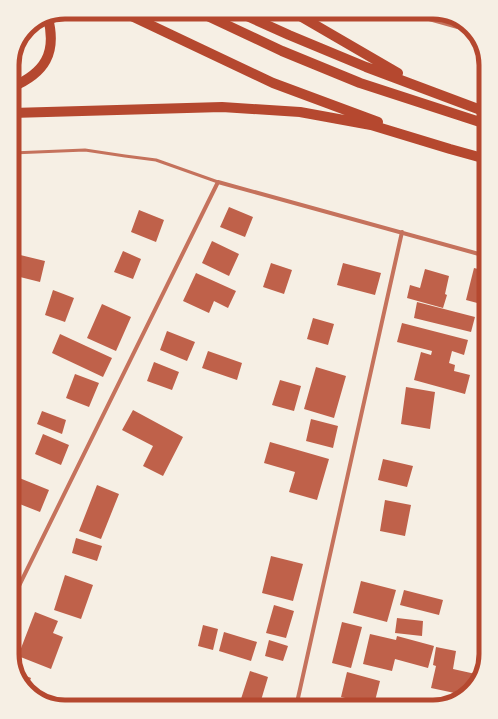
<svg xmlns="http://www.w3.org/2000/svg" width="498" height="719" viewBox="0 0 498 719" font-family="'Work Sans',sans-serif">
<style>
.building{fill:#bf614a}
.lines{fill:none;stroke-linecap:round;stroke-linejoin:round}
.service{stroke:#c5725c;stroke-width:3}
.minor{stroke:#c5725c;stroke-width:4}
.primary{stroke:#b5482f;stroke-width:10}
.rim{fill:none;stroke:#b5482f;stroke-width:5}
</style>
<rect width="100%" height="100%" fill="#f6efe4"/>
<path class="building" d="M229 207 253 217 245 237 220 227Z
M139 210 164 220 156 242 131 232Z
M212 241 239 254 229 276 202 263Z
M123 251 141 259 133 279 114 272Z
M12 253 45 261 40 282 12 275Z
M271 263 292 270 284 294 263 287Z
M343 263 381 273 375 295 337 285Z
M474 268 486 271V287L481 304 466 300Z
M425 269 449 276 445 294 447 295 443 308 407 298 410 285 420 288Z
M196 273 236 291 228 308 214 301 209 313 183 301Z
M53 290 74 298 65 322 45 315Z
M417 302 475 317 471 332 414 318Z
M102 304 131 317 116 351 87 338Z
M313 318 334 324 328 345 307 339Z
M402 323 468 340 464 355 452 351 449 363 455 365 454 371 470 375 465 394 414 380 421 352 431 355 432 351 397 342Z
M167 331 195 342 187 361 160 350Z
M60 334 112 358 103 377 52 353Z
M208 351 242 363 237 380 202 368Z
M154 362 179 372 172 390 147 381Z
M316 367 346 376 334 418 304 409Z
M75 374 99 383 89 407 66 398Z
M280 380 301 386 294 411 272 405Z
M406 387 435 392 430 429 401 424Z
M133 410 183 437 163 476 143 466 153 446 122 430Z
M42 411 66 420 62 434 37 424Z
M311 419 338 426 333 448 306 441Z
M43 434 69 445 61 465 35 454Z
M270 442 329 459 317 500 289 492 295 472 264 463Z
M383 459 413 466 407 487 378 480Z
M12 475 49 490 40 512 12 501Z
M97 485 119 494 101 539 79 531Z
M385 500 411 505 405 536 380 531Z
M12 531 19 535 12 549Z
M76 538 102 546 97 561 72 553Z
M271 556 303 564 293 601 262 593Z
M65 575 93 585 81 619 54 610Z
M361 581 396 590 387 622 353 613Z
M404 590 443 600 439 615 400 605Z
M274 605 294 611 286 638 266 633Z
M35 612 58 621 53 633 63 637 51 669 18 656Z
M397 618 423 621 422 636 395 633Z
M342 622 362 627 351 668 332 663Z
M203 625 218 629 213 650 198 646Z
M224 632 257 642 251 661 219 651Z
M370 634 396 640 397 636 434 646 428 668 395 659 392 671 363 664Z
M269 640 288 646 283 661 265 656Z
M436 647 456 651 453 669 480 675 479 681 464 695 431 688 436 666 433 665Z
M250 671 268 677 259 707H254L240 702Z
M17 672 31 678 27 688 19 680Z
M347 672 380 681 374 705 341 697Z"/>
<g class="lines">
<path class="service" d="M12 153 85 150 125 156 156 160 218 182"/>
<path class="minor" d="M404 12 472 31
M12 600 218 182 486 256
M296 707 402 232"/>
<path class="primary" d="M123 12 273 83 378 122
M199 12 282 51 360 83 486 124
M238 12 289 35 366 67 486 112
M293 12 398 73
M12 87C45 73 57 53 48 18
M12 113 222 107 300 112 371 125 450 149 486 159"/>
</g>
<path d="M0 0H498V719H0ZM65 19H433A46 46 0 0 1 479 65V654A46 46 0 0 1 433 700H65A46 46 0 0 1 19 654V65A46 46 0 0 1 65 19Z" fill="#f6efe4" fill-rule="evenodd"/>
<path class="rim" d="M65 19H433A46 46 0 0 1 479 65V654A46 46 0 0 1 433 700H65A46 46 0 0 1 19 654V65A46 46 0 0 1 65 19Z"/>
</svg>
